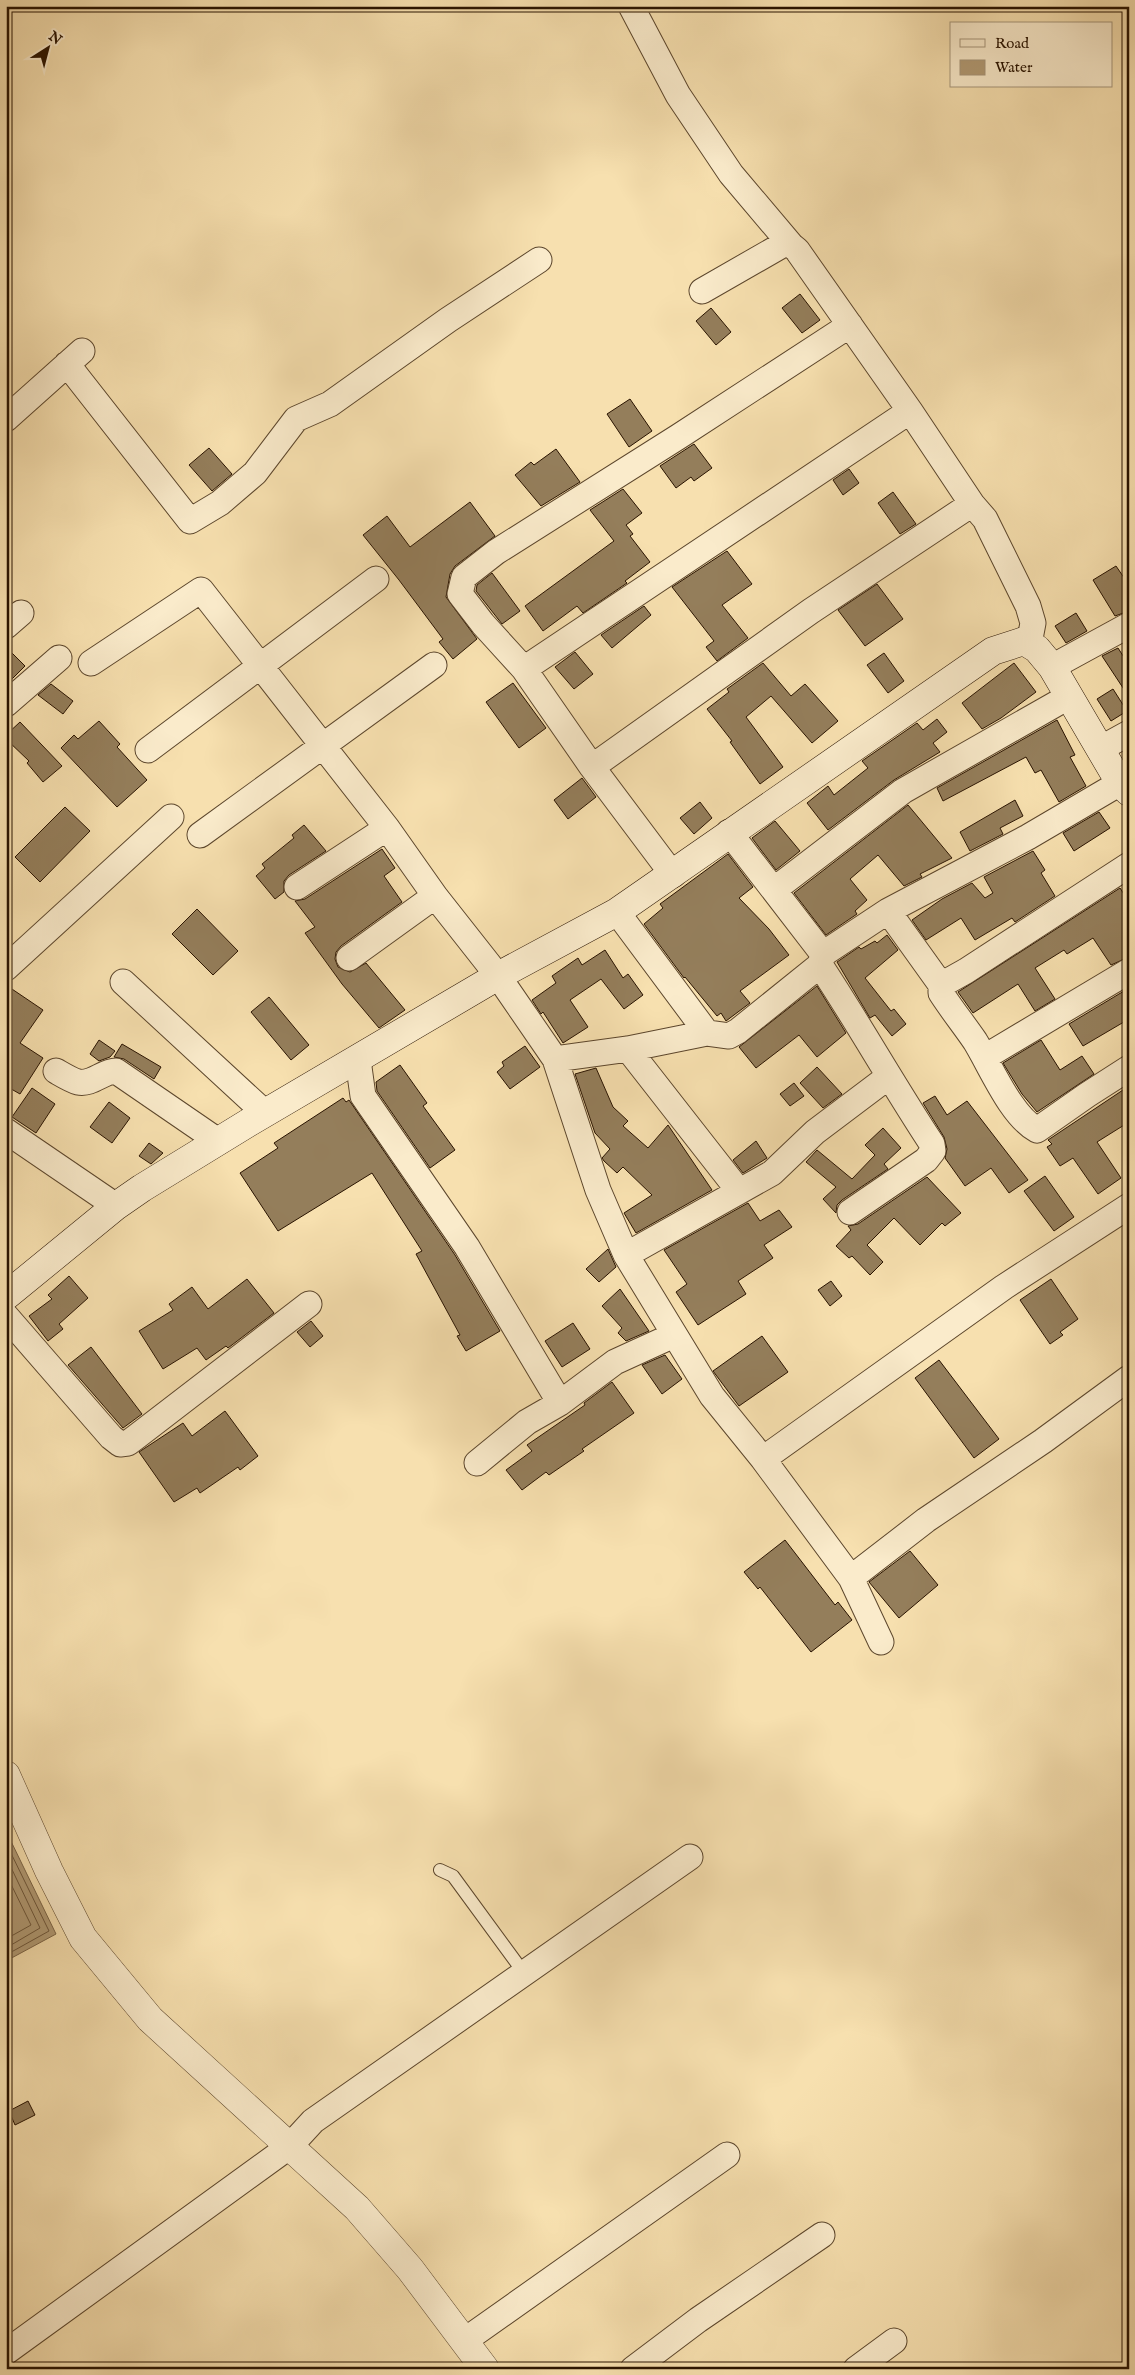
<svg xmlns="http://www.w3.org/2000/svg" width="1135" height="2375" viewBox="0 0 1135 2375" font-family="'IM FELL English',serif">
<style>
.water{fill:#b19a74;stroke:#7b6446}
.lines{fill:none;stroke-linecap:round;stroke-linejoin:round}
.shore{stroke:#6d563a;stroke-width:1}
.building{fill:#947e5b;stroke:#291300}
.service-casing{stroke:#5c462c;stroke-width:14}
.minor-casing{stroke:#5c462c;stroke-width:27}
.tertiary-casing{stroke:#5c462c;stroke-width:29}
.secondary-casing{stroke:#291300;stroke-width:29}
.service{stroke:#faebcb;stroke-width:12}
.minor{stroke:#faebcb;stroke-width:25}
.tertiary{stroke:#faebcb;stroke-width:28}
.secondary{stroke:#faebcb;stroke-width:28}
</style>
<rect width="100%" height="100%" fill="#f7e0af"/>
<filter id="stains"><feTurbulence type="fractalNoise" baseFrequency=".004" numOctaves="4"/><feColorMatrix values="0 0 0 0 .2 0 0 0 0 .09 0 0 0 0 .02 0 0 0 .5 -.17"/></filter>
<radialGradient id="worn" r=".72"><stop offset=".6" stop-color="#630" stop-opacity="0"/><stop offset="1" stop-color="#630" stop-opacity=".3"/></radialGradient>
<path class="water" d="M6 1831 56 1934 6 1961Z"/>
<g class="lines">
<path class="shore" d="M6 1843 49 1931 6 1955
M6 1857 40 1928 6 1948
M6 1874 31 1925 6 1939"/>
</g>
<path class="building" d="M800 294 820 320 802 333 782 308Z
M711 308 731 332 716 345 696 321Z
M630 399 652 431 629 447 607 414Z
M694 444 712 468 694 481 691 477 676 488 660 466Z
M209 448 232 474 212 491 189 465Z
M556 449 580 482 541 506 515 475 531 462 534 465Z
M849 469 859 483 843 495 833 480Z
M623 489 642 513 626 525 633 534 630 536 650 562 625 581 627 583 583 613 577 606 543 631 525 606 614 541 590 510Z
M893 492 916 524 900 534 878 503Z
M470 502 495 536 455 566 450 574 446 597 477 639 453 659 439 642 443 639 399 580 363 535 387 516 410 547Z
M727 551 752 584 722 605 748 638 717 661 706 647 714 641 672 587Z
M1116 566 1129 585V611L1115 616 1093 580Z
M492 573 520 611 502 624 476 591 477 585Z
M877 584 903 619 865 646 838 610Z
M644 606 651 615 612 648 601 635Z
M1076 613 1087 631 1066 643 1055 626Z
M6 647 25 666 6 685Z
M1118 648 1129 665V697L1102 656Z
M575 652 593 674 574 689 555 667Z
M884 653 904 681 888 693 867 665Z
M763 663 791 696 805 684 838 721 812 743 771 696 746 717 783 767 760 784 730 742 732 741 707 709 729 692 727 689Z
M1014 663 1036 692 1001 718 982 729 962 703Z
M513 683 546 728 519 748 486 702Z
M51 684 73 701 63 714 38 695Z
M1113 689 1127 711 1111 721 1097 699Z
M937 719 947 732 933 743 940 752 894 780 828 830 807 803 828 786 834 795 868 768 862 761 917 723 923 730Z
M1057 720 1075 755 1070 757 1086 786 1059 802 1041 770 1035 773 1026 757 943 801 937 788Z
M99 721 120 744 117 747 147 780 117 807 61 748 74 735 78 739Z
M20 722 62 766 43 782 27 763 29 761 6 739V735Z
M582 778 596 797 568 819 554 800Z
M1015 800 1023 816 1000 828 1003 834 970 851 960 832Z
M700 802 712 818 694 834 680 818Z
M908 805 952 858 920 874 922 877 904 886 878 855 850 879 867 900 855 911 857 914 826 935 794 893Z
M65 807 90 831 40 882 15 857Z
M1099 812 1110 828 1074 851 1063 833Z
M775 821 800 851 776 870 752 838Z
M304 825 326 851 289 875 284 881V892L275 899 256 876 265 868 262 864 294 838 292 835Z
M382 849 395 868 384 876 402 902 341 946 336 952 335 959 338 967 350 972 366 963 405 1010 379 1028 342 984 305 933 315 927 295 901 305 899Z
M1033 851 1045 870 1041 873 1055 896 1015 922 1012 918 975 940 961 918 926 940 912 920 942 899 972 883 985 898 993 893 984 877Z
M728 854 753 887 739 898 769 929 789 955 740 991 750 1003 726 1021 721 1013 717 1016 685 977 684 978 644 924 663 908 660 904Z
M1120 888 1129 902V957L1111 965 1093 938 1067 954 1064 950 1035 968 1055 999 1035 1011 1018 984 973 1013 958 992Z
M197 909 238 951 213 975 172 934Z
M887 935 898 950 865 978 891 1011 894 1009 906 1024 892 1036 875 1015 870 1018 837 962 859 947 861 949 875 941 877 943Z
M605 950 623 978 628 974 643 995 624 1009 601 979 570 1000 588 1027 563 1043 543 1012 541 1014 532 1000 556 983 552 976 578 958 582 965Z
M6 985 43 1010 20 1043 43 1058 20 1094 6 1086Z
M817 986 846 1033 817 1057 799 1035 756 1068 739 1047Z
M1129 988V1019L1083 1046 1069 1024Z
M269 997 309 1045 291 1060 251 1012Z
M99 1040 115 1051 110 1057 99 1061 90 1054Z
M1041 1040 1060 1070 1082 1056 1094 1074 1037 1112 1022 1094 1003 1063Z
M122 1044 161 1067 154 1079 124 1059 114 1057Z
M525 1046 540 1067 510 1089 497 1072 504 1066 502 1062Z
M400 1065 427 1103 423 1106 455 1150 430 1168 377 1091 376 1082Z
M817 1067 842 1094 823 1108 800 1083Z
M596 1068 613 1107 628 1121 623 1126 648 1148 668 1125 712 1190 636 1233 624 1213 652 1195 623 1167 617 1173 604 1161 602 1158 610 1149 595 1133 575 1074Z
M794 1083 804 1096 790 1106 780 1094Z
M1129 1086V1122L1097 1142 1121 1178 1098 1194 1073 1158 1060 1166 1047 1147 1052 1144 1048 1140Z
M32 1088 55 1104 36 1133 12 1117Z
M935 1096 947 1115 967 1101 1028 1180 1009 1193 991 1168 965 1186 945 1158 947 1149 944 1137 923 1103Z
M343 1098 346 1102 349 1100 455 1255 500 1331 466 1351 457 1336 460 1335 416 1254 422 1251 372 1173 278 1231 240 1173 278 1148 274 1143Z
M109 1102 130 1118 112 1143 90 1127Z
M883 1128 901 1148 884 1164 888 1169 842 1200 837 1205 836 1213 823 1199 836 1187 806 1162 817 1150 852 1179 875 1155 865 1145Z
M756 1141 767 1158 743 1173 733 1160Z
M149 1143 163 1153 151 1164 139 1156Z
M1045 1176 1074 1217 1054 1231 1024 1191Z
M927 1177 961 1213 945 1226 942 1223 920 1245 894 1218 867 1245 883 1262 870 1275 852 1256 849 1258 836 1246 851 1230 848 1226 858 1224Z
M748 1203 760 1221 779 1210 792 1227 764 1245 773 1258 738 1281 746 1294 698 1325 676 1292 687 1284 664 1250Z
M608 1249 616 1267 599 1282 586 1269Z
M69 1276 88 1298 59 1324 63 1329 48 1341 29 1316 52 1299 48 1295Z
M247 1279 274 1313 228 1348 226 1346 206 1360 197 1348 163 1369 139 1331 173 1310 169 1304 192 1287 208 1309Z
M1051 1279 1078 1319 1060 1332 1063 1335 1050 1344 1020 1300Z
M831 1281 842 1296 830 1306 818 1290Z
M620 1289 649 1331 626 1341 618 1333 622 1328 602 1306Z
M311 1321 323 1336 310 1347 297 1332Z
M573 1323 590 1349 562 1367 545 1341Z
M762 1336 788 1372 739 1406 713 1371Z
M91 1347 142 1414 123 1428 68 1365Z
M665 1355 682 1379 662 1394 642 1365Z
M939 1360 999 1439 974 1458 915 1378Z
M612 1382 634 1413 582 1449 584 1451 549 1475 546 1472 522 1490 506 1470 532 1451 527 1445 585 1405 584 1403Z
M225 1411 258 1456 240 1470 238 1467 200 1493 197 1488 174 1502 139 1452 183 1423 192 1436Z
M785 1540 835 1605 838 1602 852 1620 811 1652 760 1587 758 1589 744 1572Z
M910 1551 938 1585 899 1618 869 1582Z
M28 2101 35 2115 15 2125 9 2111Z"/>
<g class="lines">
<defs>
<path id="service" d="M440 1870 453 1876 524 1973"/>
<path id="minor" d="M631 6 678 95 731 174 791 245
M702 291 784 244 791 245 797 250 910 411 972 504 985 519 1028 606 1033 623 1029 644
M67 364 190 521 220 503 255 473 296 419 330 404 448 320 539 260
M6 419 82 351
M6 626 21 613
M91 663 201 590 387 828 435 896 498 976 555 1059 598 1190 626 1255 712 1396 763 1459 851 1578 881 1642
M1052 667 1129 625
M524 669 910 411
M6 704 59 658
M1100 749 1129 733
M148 750 376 579
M592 767 811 611 972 504
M729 832 823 954 820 965C859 1024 893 1085 932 1144L933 1151 926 1160 850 1212
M200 835 434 665
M1129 865 966 971 941 985V993C952 1010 964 1025 975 1041 991 1067 1011 1116 1037 1130L1087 1095 1129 1068
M673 875 592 767 524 669 483 624 460 594 464 577 496 552 678 437 850 325
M297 887 387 828
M775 889 903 791 1068 697
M888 911 941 985
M617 912 707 1033 729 1036 738 1031 820 965
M823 954 888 911 1028 837 1120 783
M349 958 435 896
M6 968 171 817
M123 982 265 1113
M628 1049 739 1191
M985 1057 1129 971
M555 1059 628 1049 707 1033
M358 1060 363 1096 467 1247 560 1403
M56 1071C63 1075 71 1080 78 1082 92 1085 103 1071 116 1071L218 1141
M6 1131 116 1206
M626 1255 772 1173 815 1132 888 1077
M6 1316 111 1437 120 1444 128 1443 136 1437 309 1304
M763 1459 1004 1287 1129 1206
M477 1463 527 1422 560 1403 615 1362 674 1335
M851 1578 926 1520 1043 1441 1129 1378
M464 2341 727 2155
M6 2352 290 2146 313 2121 690 1857
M633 2369 698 2320 822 2235
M856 2369 894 2341"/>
<path id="tertiary" d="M6 1775 49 1871 83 1938 150 2019 357 2208 410 2269 485 2369"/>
<path id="secondary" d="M6 1296 116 1206 142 1188 248 1123 498 976 617 912 993 651 1024 641 1037 649 1052 667 1120 783 1129 792"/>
</defs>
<use href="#service" class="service-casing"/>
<use href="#minor" class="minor-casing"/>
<use href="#tertiary" class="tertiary-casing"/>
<use href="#secondary" class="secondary-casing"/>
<use href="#service" class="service"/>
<use href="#minor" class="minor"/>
<use href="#tertiary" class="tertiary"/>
<use href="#secondary" class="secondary"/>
</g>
<rect width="1135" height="2375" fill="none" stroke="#f7e0af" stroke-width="25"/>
<rect x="8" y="8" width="1120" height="2360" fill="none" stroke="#291300" stroke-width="2.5"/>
<rect x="12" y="12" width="1110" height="2350" fill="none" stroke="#291300"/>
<rect x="950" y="22" width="162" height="65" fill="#faebcb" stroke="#a6957a"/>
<rect x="960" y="39" width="25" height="8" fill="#faebcb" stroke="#a6957a"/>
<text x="995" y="48" font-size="15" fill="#291300">Road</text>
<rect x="960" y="60" width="25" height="15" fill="#b19a74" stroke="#a6957a"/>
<text x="995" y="72" font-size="15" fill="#291300">Water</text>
<g transform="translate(48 48) rotate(36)" stroke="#faebcb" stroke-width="4" paint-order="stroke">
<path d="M0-4L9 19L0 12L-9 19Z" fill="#291300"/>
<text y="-8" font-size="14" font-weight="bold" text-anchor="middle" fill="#291300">N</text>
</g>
<rect width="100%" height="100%" filter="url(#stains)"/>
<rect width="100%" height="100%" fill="url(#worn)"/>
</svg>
